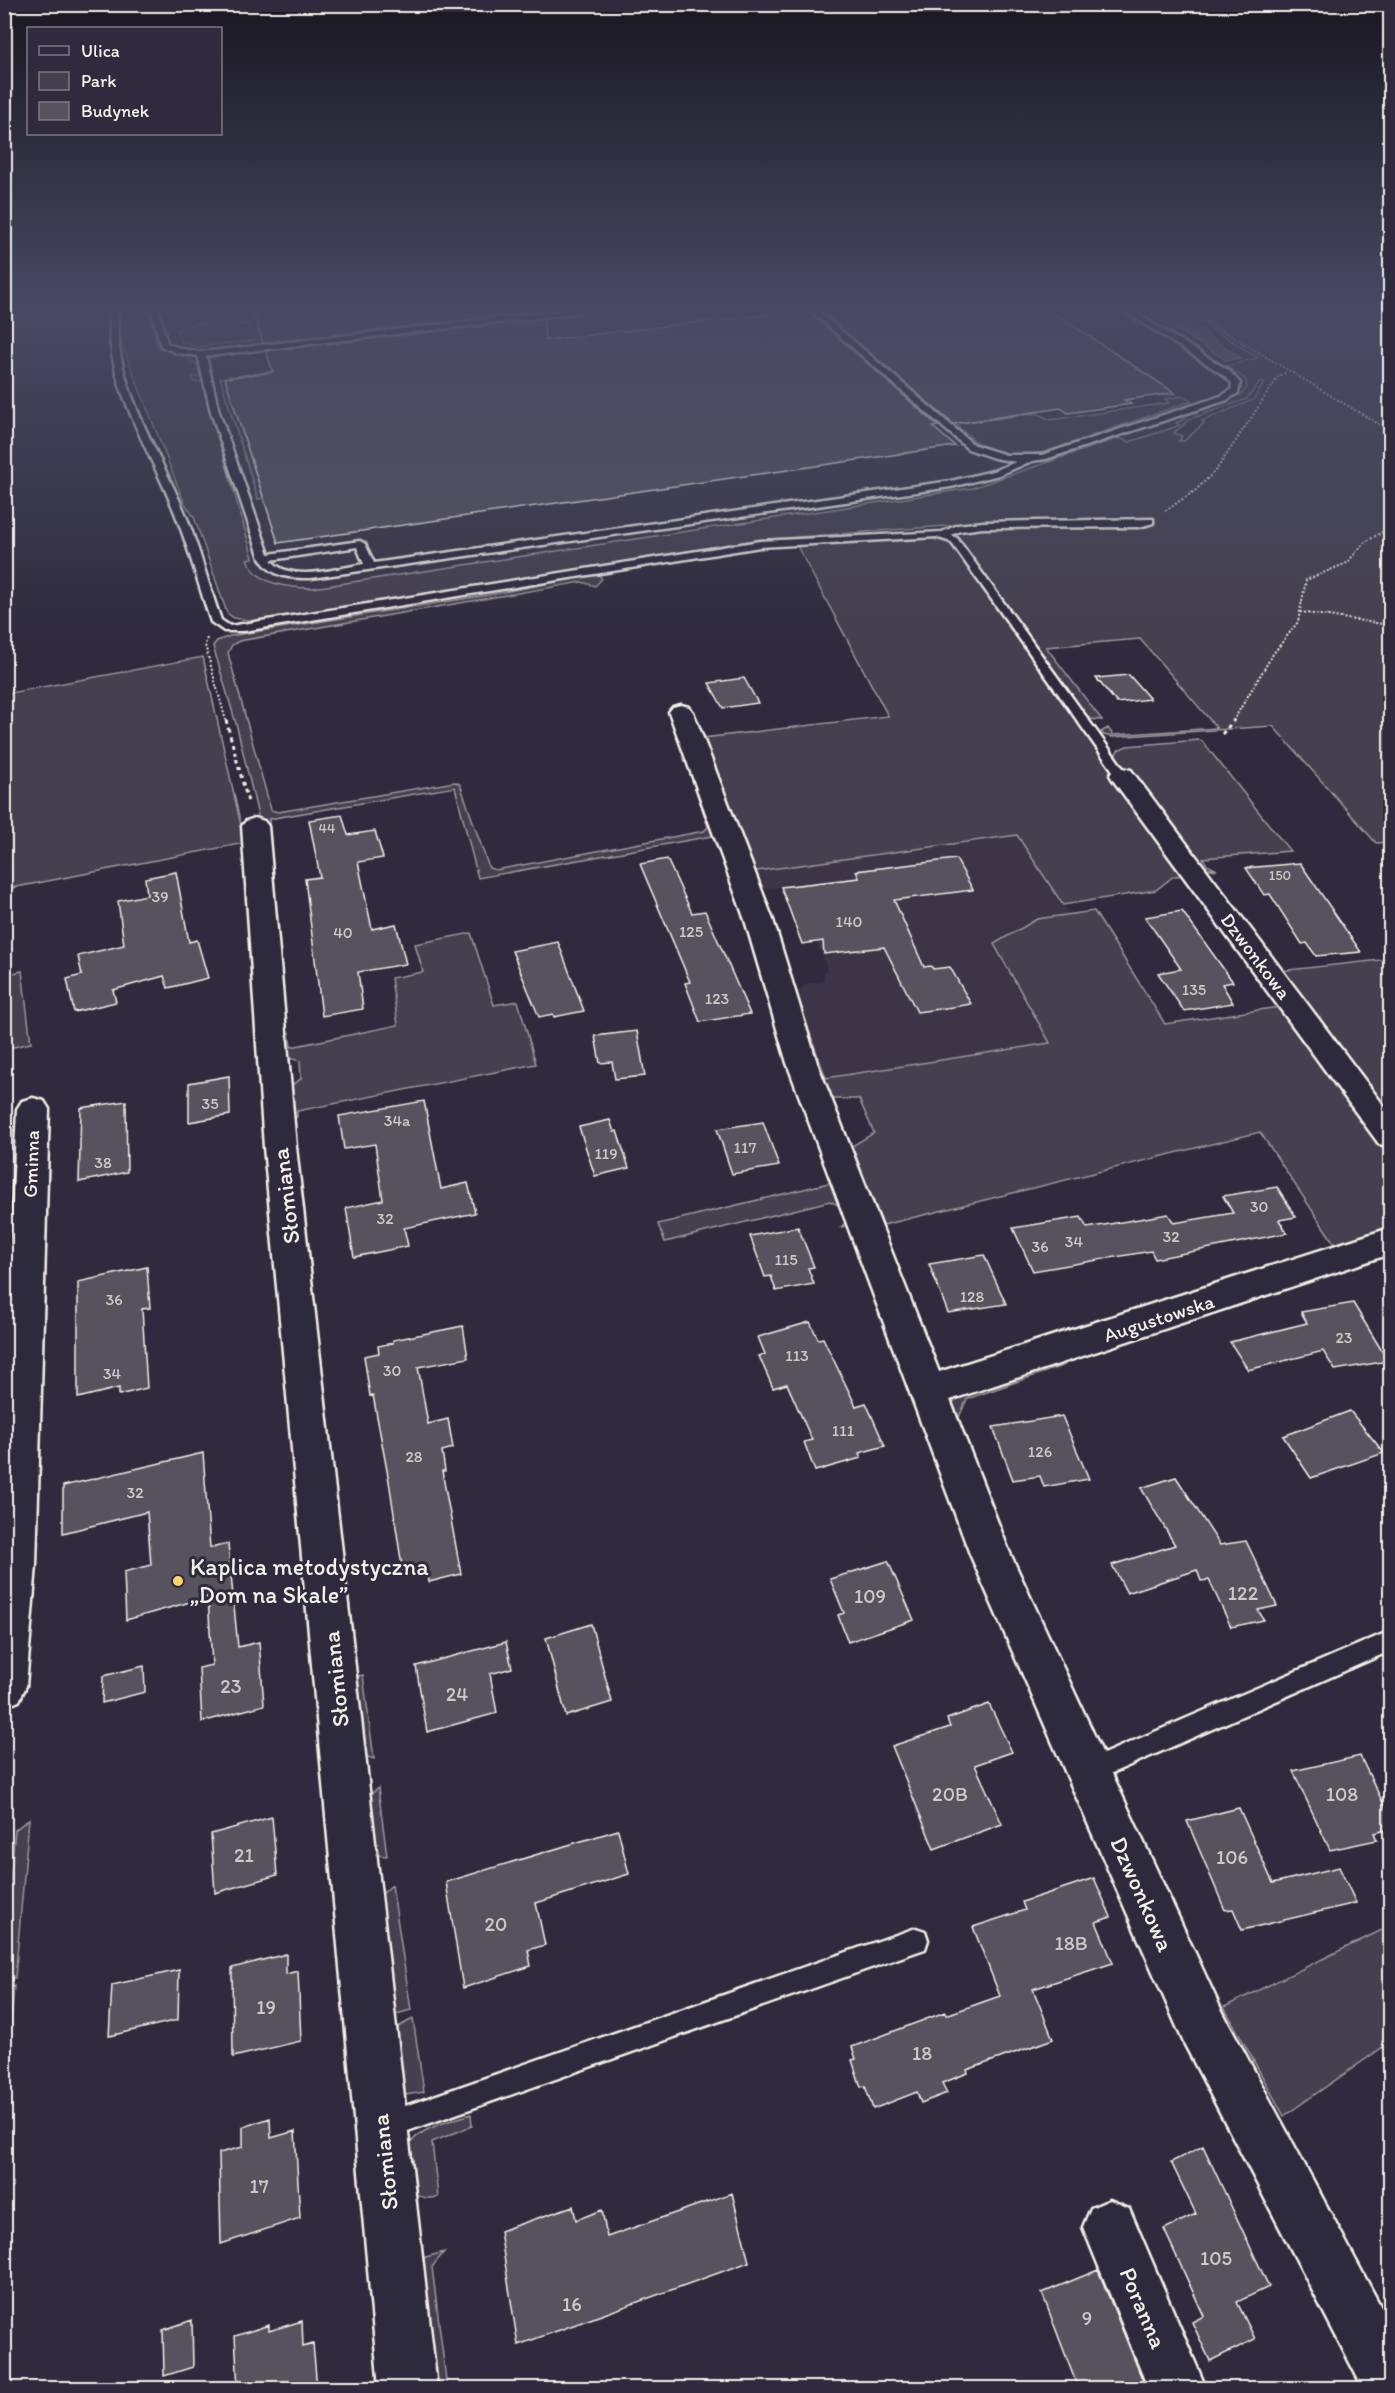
<svg xmlns="http://www.w3.org/2000/svg" width="1395" height="2393" viewBox="0 0 1395 2393" font-family="Itim,sans-serif">
<style>
.built{fill:#3b3647}
.green{fill:#454050;stroke:#9c989c;stroke-width:1.5;fill-rule:evenodd}
.water{fill:#6a6670;stroke:#a19ea0;stroke-width:1.5}
.building{fill:#56525f;stroke:#f4f1e8;stroke-width:1.5}
.lines{fill:none;stroke-linecap:round;stroke-linejoin:round}
.lane-casing{stroke:#f4f1e8;stroke-width:5}
.street-casing{stroke:#f4f1e8;stroke-width:5}
.path-far1{stroke:#f4f1e8;stroke-width:2;stroke-dasharray:2 2;stroke-linecap:butt}
.path{stroke:#f4f1e8;stroke-width:3;stroke-dasharray:4 4;stroke-linecap:butt}
.lane{fill:#2f2a3d;fill-rule:evenodd}
.street{fill:#2f2a3d;fill-rule:evenodd}
.poi-dot{fill:#ffd166;stroke:#2f2a3d;stroke-width:2}
.labels{text-anchor:middle;stroke-width:6;stroke-linejoin:round;paint-order:stroke}
.far-number-label{font-size:14px;fill:#ccc9c6}
.number-label{font-size:16px;fill:#ccc9c6}
.street-label{font-size:20px;fill:#f4f1e8;stroke:#2f2a3d}
.near-number-label{font-size:20px;fill:#ccc9c6}
.near-street-label{font-size:24px;fill:#f4f1e8;stroke:#2f2a3d}
.near-poi-label{font-size:24px;fill:#f4f1e8;stroke:#2f2a3d;text-anchor:start}
</style>
<rect width="100%" height="100%" fill="#2f2a3d"/>
<filter id="ink" filterUnits="userSpaceOnUse"><feTurbulence type="fractalNoise" baseFrequency=".0167" numOctaves="2"/><feDisplacementMap in="SourceGraphic" scale="12" xChannelSelector="R" yChannelSelector="G"/><feConvolveMatrix kernelMatrix="1 2 1 2 8 2 1 2 1" color-interpolation-filters="sRGB"/></filter>
<g filter="url(#ink)">
<path class="built" d="M132 309H1181L1276 367 1200 473 1000 522 757 540 254 621 234 618 227 613Z
M1017 835 1069 914 1037 919 994 944 1051 1043 826 1078 795 994 806 984 824 981V972L827 970 825 962 816 942 781 887 757 890 750 872Z"/>
<path class="green" d="M123 309H147L158 348 185 356 198 365 200 376 192 377 194 382 202 381 253 558 247 559C257 585 288 588 313 588L972 488 1119 438 1129 442 1175 427 1179 425 1176 423 1185 419 1180 417 1242 394 1247 387 1245 379 1226 366 1258 358 1181 309H1390V842L1376 843 1273 726 1113 737 1104 735 1101 732 1108 728 1113 735 1217 728 1140 639 1046 647 1102 720 1089 719 955 536 959 531 974 528 1147 527 1154 521 1000 522 757 540 254 621 234 618 227 613 194 517 184 502 121 342 119 328ZM1265 382 1253 400 1202 421 1204 423 1184 441H1179L1182 436 1174 433 1190 419 1247 399 1259 383Z
M819 309H844L980 421 1037 413 1050 420 1169 403 1165 399 1184 396 1192 401 1045 452C1023 457 1000 457 980 445Z
M231 320 233 325 248 324 251 331 279 328 382 327 197 347 181 342 177 330 195 324Z
M282 370 225 378 264 498 258 499 220 378Z
M933 539 948 543 958 550 1185 875 1174 876 1156 890 1063 905 1017 835 750 872 703 738 888 716 796 544Z
M598 574 602 579 595 586 582 582 239 641 232 645 228 653 271 810 278 812 455 782 460 784 489 868 496 870 704 831 708 827 669 709 672 708 718 835 478 878 455 787 269 819 270 841H264L237 727 213 646 217 641 230 636 488 595Z
M203 657 245 843 11 888 4 788V694Z
M1199 740 1202 741 1290 851 1203 858 1207 865 1217 870 1198 867 1115 756 1118 750 1127 746Z
M1094 911 1165 1024 1279 1007 1269 984 1390 1154V1228L1336 1246 1260 1132 883 1225 852 1146 874 1133 859 1099H832L821 1087 795 994 826 1078 1050 1043 994 944 1037 919Z
M471 933 494 1005 518 1001 536 1064 297 1111V1117L285 1116 287 1088 301 1079 300 1061 282 1056 281 1042 289 1033 291 1047 398 1025 391 978 423 972 415 944Z
M1390 959V1123L1278 971Z
M22 971 31 1043 5 1049V975Z
M16 1129 9 1282 11 1222 5 1223V1132Z
M837 1181 851 1225 841 1227 846 1222 840 1206 830 1201 665 1242 658 1224Z
M1046 1364 1065 1365 967 1399 959 1417 973 1465 949 1415 953 1403 961 1393Z
M363 1675 374 1759 356 1753 348 1679Z
M378 1788 387 1856 375 1855 362 1802Z
M29 1819 15 1978H5V1938L15 1830Z
M392 1885 411 2010 393 2015 372 1903Z
M1390 1926V2042L1284 2116 1224 2007Z
M14 1986 5 2102V1991Z
M413 2019 424 2092 406 2095 396 2089V2028Z
M471 2114 472 2126 432 2142 438 2197C425 2200 419 2197 409 2189 407 2180 402 2165 404 2156 411 2128 448 2122 471 2114Z
M444 2252 432 2267 447 2388H429L414 2267 426 2257Z"/>
<path class="water" d="M1143 309H1168L1241 358 1226 360Z"/>
<path class="building" d="M252 309H543L544 311 263 343Z
M819 309H1048L1175 393 1124 400 1131 404 1068 413 1061 408 953 424Z
M807 310 938 426 933 427 955 446 278 543 225 378 273 372 266 351 544 319 545 340Z
M1129 675 1150 699 1117 703 1096 678Z
M744 678 758 703 723 708 709 683Z
M342 815 348 835 375 831 383 858 358 862 372 929 396 924 406 964 358 972 363 1009 322 1016 305 879 320 877 309 820Z
M667 859 692 913 705 911 750 1014 700 1022 685 983 690 982 640 864Z
M956 859 973 890 894 900 924 967 931 966 933 969 950 967 971 1004 953 1007 917 1012 884 947 824 954 823 941 802 944 781 887 859 878 856 871Z
M1300 863 1361 952 1316 956 1307 943 1302 944 1270 894 1264 895 1246 868Z
M176 872 189 942 197 940 208 978 168 988 164 976 113 990 116 1002 74 1012 67 979 82 975 78 956 124 945 118 901 147 895 145 878Z
M1182 911 1233 982 1222 984 1233 1003 1184 1011 1158 973 1181 969 1145 917Z
M558 942 584 1011 554 1017 553 1014 539 1017 512 951Z
M637 1031 645 1076 615 1079 612 1062 600 1063 595 1036Z
M229 1076 230 1115 189 1122V1083Z
M126 1101 127 1172 79 1182 81 1108Z
M424 1101 441 1189 468 1183 475 1213 404 1228 408 1246 354 1257 346 1208 383 1200 375 1144 344 1149 339 1116Z
M610 1120 614 1132 617 1131 629 1168 595 1176 579 1127Z
M763 1122 779 1166 732 1174 717 1129Z
M1277 1187 1296 1217 1279 1220 1287 1233 1155 1259 1151 1251 1033 1271 1013 1228 1081 1217 1087 1228 1168 1214 1174 1223 1233 1213 1223 1196Z
M798 1227 814 1267 808 1268 814 1284 776 1291 771 1276 765 1277 750 1236Z
M984 1255 1006 1304 948 1313 929 1264Z
M147 1267 150 1308 142 1309 147 1388 119 1395V1388L78 1398V1282Z
M1353 1303 1388 1361 1335 1370 1323 1351 1248 1370 1230 1342 1307 1323 1301 1312Z
M810 1322 818 1339 823 1338 856 1406 866 1403 885 1446 859 1453 861 1458 815 1471 804 1442 812 1440 787 1384 773 1388 759 1356 765 1354 758 1337Z
M463 1326 468 1358 418 1367 428 1424 448 1419 453 1448 442 1451 445 1471H442L461 1574 429 1582 427 1568 403 1573 389 1481 373 1395 370 1396 364 1356 379 1353 378 1346 393 1343V1340Z
M1350 1411 1384 1453 1311 1478 1283 1436Z
M1062 1416 1089 1479 1044 1487 1040 1476 1013 1480 993 1427Z
M203 1453 210 1548 228 1544 238 1647 259 1642 264 1705 202 1722 199 1668 212 1665 208 1597 126 1620 124 1572 151 1565 147 1512 63 1533V1486Z
M1176 1477 1220 1545 1246 1541 1277 1606 1258 1610 1264 1620 1231 1627 1209 1580 1201 1581 1197 1570 1127 1593 1112 1565 1175 1545 1141 1488Z
M888 1561 914 1620 848 1642 838 1615 844 1613 830 1579Z
M591 1624 612 1702 566 1716 546 1638Z
M506 1642 512 1668 490 1674 497 1713 427 1732 416 1666Z
M144 1666 145 1692 102 1703 103 1676Z
M989 1704 1012 1752 975 1765 1002 1824 934 1849 892 1746 950 1727 947 1719Z
M1360 1756 1390 1817V1829L1374 1833 1377 1840 1330 1850 1293 1771Z
M1239 1808 1273 1883 1339 1867 1356 1903 1242 1930 1233 1909 1225 1910 1187 1821Z
M272 1817 277 1875 215 1893 211 1834Z
M618 1830 629 1874 536 1903 545 1945 528 1950 531 1966 463 1988 446 1882Z
M1094 1878 1111 1917 1096 1922 1113 1963 1033 1989 1053 2039 967 2070 968 2073 942 2083 947 2093 921 2103 917 2092 873 2109 865 2086 861 2087 852 2060 856 2059 852 2047 945 2012 946 2015 1000 1996 973 1927 1025 1910 1022 1902Z
M286 1954V1974L298 1971 301 2041 233 2057 232 1968Z
M179 1970 178 2020 109 2036 112 1985Z
M270 2118 271 2138 295 2131 300 2218 221 2244 219 2153 243 2147V2127Z
M1203 2146 1269 2287 1237 2302 1255 2339 1210 2361 1192 2322 1204 2316 1164 2229 1196 2214 1171 2162Z
M732 2193 749 2262 518 2345 500 2231 573 2206 576 2220 602 2210 607 2237Z
M1098 2270 1146 2388H1078L1042 2293Z
M192 2320 193 2367 164 2376 163 2330Z
M302 2321 303 2347 313 2344 317 2388H238L235 2336 269 2325V2331Z"/>
<g class="lines">
<defs>
<path id="lane" d="M111 309H119C109 376 159 451 184 511 199 547 208 584 221 620L230 626 760 541 942 532 958 525 983 522 1153 519V523L1139 527 983 528 960 531 951 535 957 538 1128 775 1122 779 1118 778 951 542 936 537 760 547 244 631H224L211 622C199 586 189 548 175 513 151 451 101 377 111 309Z
M151 309H158L167 343 182 349 202 352 579 309H599L596 311 206 356 219 412 269 554 360 541 365 544 374 563 951 481 993 471 1016 462 994 458 968 449 809 309H816L974 445 1006 455H1042L1221 396 1231 390 1232 383 1222 374 1121 309H1129L1228 370 1240 383 1238 393 1227 400 1046 459 1032 461 999 475 951 487 311 578C290 578 272 578 260 558L211 412 198 356 177 353 161 346ZM357 547 364 564C338 568 290 584 271 560Z
M1390 1631V1651L1096 1780 1088 1783 1080 1780 1077 1772 1080 1764Z
M916 1928 925 1931 928 1940 925 1949 916 1952 385 2139 376 2135 372 2126 376 2117 385 2113Z"/>
<path id="street" d="M681 705 689 707 693 712 773 920 817 1063 939 1372 1390 1228V1254L950 1400 1009 1551 1220 2007 1390 2324V2388H1363L1184 2043 970 1554 787 1063 745 920 669 712 673 707Z
M1122 768 1131 770 1390 1114V1147L1379 1144 1113 780 1110 775 1113 770Z
M255 818 264 821 268 826 296 1147 437 2388H379L264 1147 242 826 246 821Z
M33 1098 44 1101 49 1109 36 1565 26 1686 19 1701 4 1707V1380L17 1109 22 1101Z
M1110 2200 1129 2208 1206 2388H1148L1083 2227 1091 2208Z"/>
</defs>
<use href="#lane" class="lane-casing"/>
<use href="#street" class="street-casing"/>
<path class="path-far1" d="M1186 309 1390 431
M1165 511 1196 490 1217 469 1279 376 1287 372
M1300 612 1390 625
M207 638 205 645 226 721
M1233 721 1273 654 1298 622 1306 580 1347 563 1364 543 1390 527"/>
<path class="path" d="M226 720 248 802
M1222 734 1234 720"/>
<use href="#lane" class="lane"/>
<use href="#street" class="street"/>
</g>
</g>
<linearGradient id="sky" x2="0" y2="1"><stop stop-color="#1a1722"/><stop offset="0.48" stop-color="#474a62"/><stop offset="1" stop-color="#474a62" stop-opacity="0"/></linearGradient>
<rect width="1395" height="644" fill="url(#sky)"/>
<circle class="poi-dot" cx="178" cy="1581" r="6"/>
<g class="labels">
<g class="far-number-label">
<text x="327" y="833">44</text>
<text x="1280" y="880">150</text>
</g>
<g class="number-label">
<text x="160" y="902">39</text>
<text x="849" y="927">140</text>
<text x="691" y="937">125</text>
<text x="343" y="938">40</text>
<text x="1194" y="995">135</text>
<text x="717" y="1004">123</text>
<text x="210" y="1109">35</text>
<text x="397" y="1126">34a</text>
<text x="745" y="1153">117</text>
<text x="606" y="1159">119</text>
<text x="103" y="1168">38</text>
<text x="1259" y="1212">30</text>
<text x="385" y="1224">32</text>
<text x="1171" y="1242">32</text>
<text x="1074" y="1247">34</text>
<text x="1040" y="1252">36</text>
<text x="786" y="1265">115</text>
<text x="972" y="1302">128</text>
<text x="114" y="1305">36</text>
<text x="1344" y="1343">23</text>
<text x="797" y="1361">113</text>
<text x="392" y="1376">30</text>
<text x="112" y="1379">34</text>
<text x="843" y="1436">111</text>
<text x="1040" y="1457">126</text>
<text x="414" y="1462">28</text>
<text x="135" y="1498">32</text>
</g>
<g class="street-label">
<text transform="translate(1256 956) rotate(53)" y="7">Dzwonkowa</text>
<text transform="translate(31 1164) rotate(-88)" y="7">Gminna</text>
<text transform="translate(1159 1318) rotate(-18)" y="7">Augustowska</text>
</g>
<g class="near-number-label">
<text x="1243" y="1600">122</text>
<text x="870" y="1603">109</text>
<text x="231" y="1693">23</text>
<text x="457" y="1701">24</text>
<text x="950" y="1801">20B</text>
<text x="1342" y="1801">108</text>
<text x="244" y="1862">21</text>
<text x="1232" y="1864">106</text>
<text x="496" y="1931">20</text>
<text x="1071" y="1950">18B</text>
<text x="266" y="2014">19</text>
<text x="922" y="2060">18</text>
<text x="259" y="2193">17</text>
<text x="1216" y="2265">105</text>
<text x="572" y="2311">16</text>
<text x="1087" y="2325">9</text>
</g>
<g class="near-street-label">
<text transform="translate(286 1196) rotate(-97)" y="8">Słomiana</text>
<text transform="translate(336 1679) rotate(-96)" y="8">Słomiana</text>
<text transform="translate(1142 1894) rotate(66)" y="8">Dzwonkowa</text>
<text transform="translate(385 2162) rotate(-96)" y="8">Słomiana</text>
<text transform="translate(1143 2308) rotate(67)" y="8">Poranna</text>
</g>
<g class="near-poi-label">
<text x="190" y="1575">Kaplica metodystyczna<tspan x="190" dy="28">„Dom na Skale”</tspan></text>
</g>
</g>
<rect width="1395" height="2393" fill="none" stroke="#2f2a3d" stroke-width="24"/>
<rect x="12" y="12" width="1371" height="2369" fill="none" stroke="#f4f1e8" stroke-width="2" filter="url(#ink)"/>
<rect x="27" y="27" width="195" height="108" fill="#2f2a3d" stroke="#7e7a81" stroke-width="1.5"/>
<rect x="39" y="46" width="30" height="9" fill="#2f2a3d" stroke="#7e7a81" stroke-width="1.5"/>
<text x="81" y="57" font-size="18" fill="#f4f1e8">Ulica</text>
<rect x="39" y="72" width="30" height="18" fill="#454050" stroke="#7e7a81" stroke-width="1.5"/>
<text x="81" y="87" font-size="18" fill="#f4f1e8">Park</text>
<rect x="39" y="102" width="30" height="18" fill="#56525f" stroke="#7e7a81" stroke-width="1.5"/>
<text x="81" y="117" font-size="18" fill="#f4f1e8">Budynek</text>
</svg>
